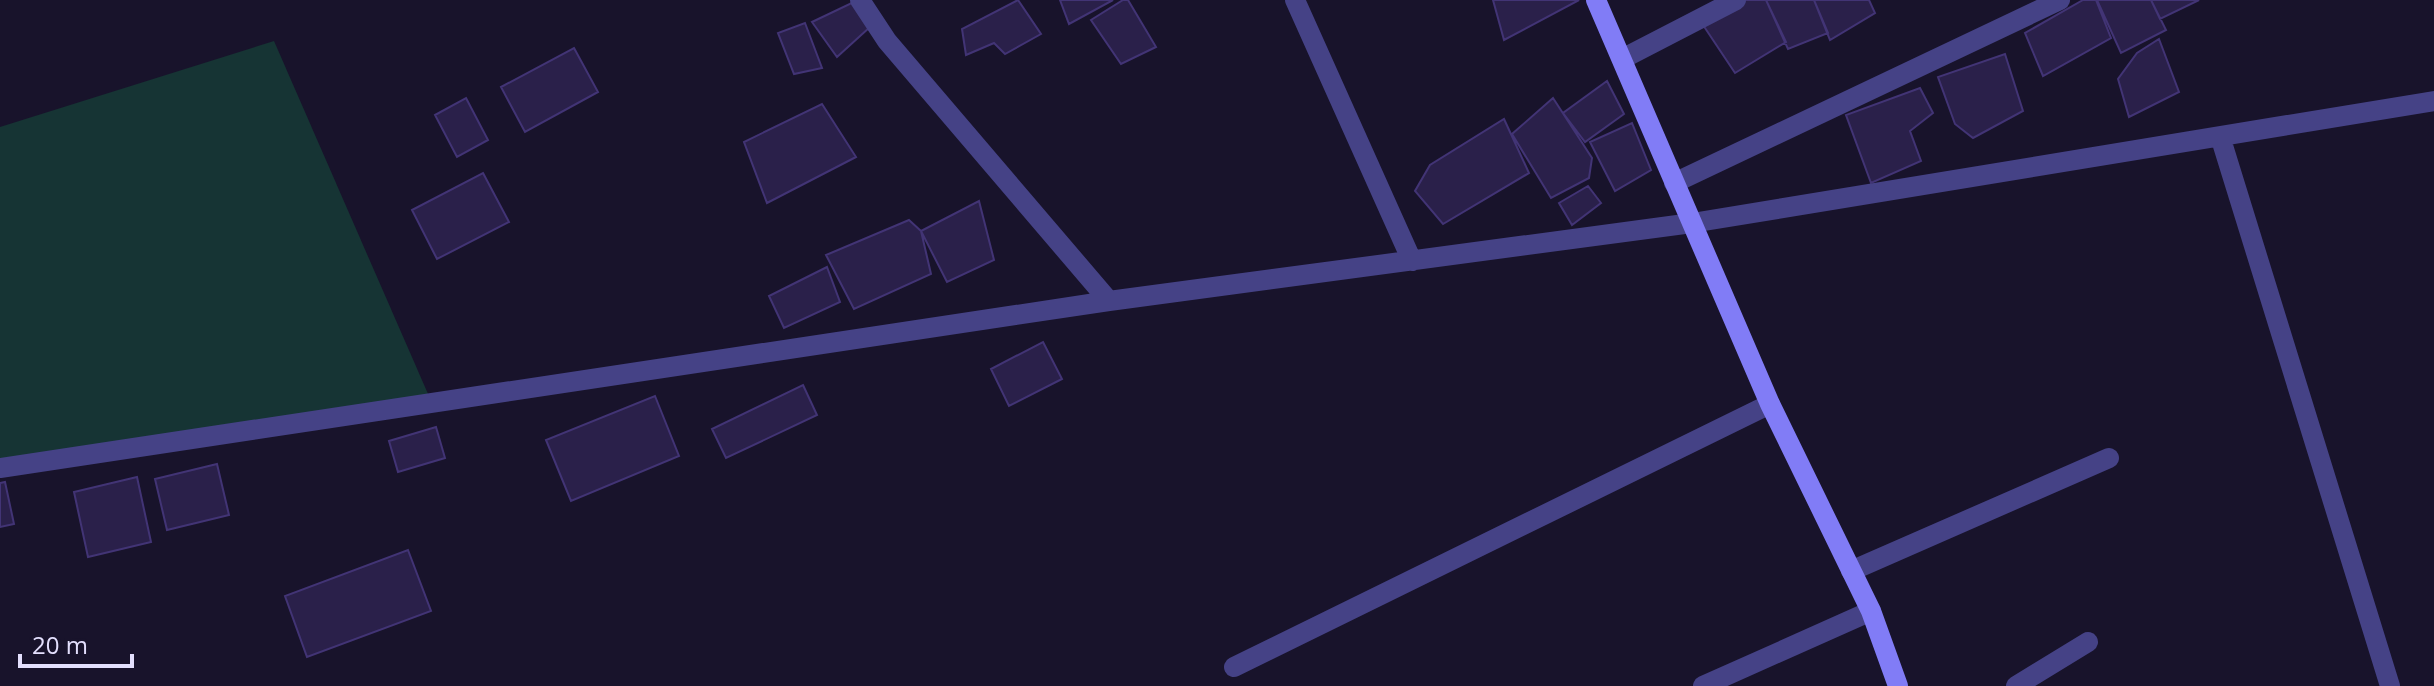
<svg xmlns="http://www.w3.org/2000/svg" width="2434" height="686" viewBox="0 0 2434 686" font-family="'Open Sans',sans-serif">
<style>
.green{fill:#163434}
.building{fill:#2a204a;stroke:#423475;stroke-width:2}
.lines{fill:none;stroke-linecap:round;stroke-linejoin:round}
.minor{stroke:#454286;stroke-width:20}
.secondary{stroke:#817cf6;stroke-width:20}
</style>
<rect width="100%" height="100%" fill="#18132b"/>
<path class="green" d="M274 41 432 403 0 460V127Z"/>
<path class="building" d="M858 0 870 27 837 57 812 22Z
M1018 0 1041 34 1005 54 994 43 966 55 962 29Z
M1060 0H1113L1069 24Z
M1123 0H1128L1156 47 1121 64 1091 20Z
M1493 0H1579L1504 40Z
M1743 0H1766L1786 42 1735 73 1699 19Z
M1766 0H1814L1828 33 1788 49Z
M1814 0H1869L1875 13 1830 40Z
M2083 0H2096L2111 38 2043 76 2025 33Z
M2097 0H2151L2166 30 2121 53Z
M2151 0H2199L2160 19Z
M805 23 822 68 794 74 778 33Z
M2159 39 2179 92 2129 117 2118 79 2137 53Z
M574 48 598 92 525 132 501 87Z
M2005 54 2023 111 1973 138 1955 124 1938 77Z
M1607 81 1624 114 1585 142 1563 113Z
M1920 88 1933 113 1910 131 1921 161 1871 183 1846 115Z
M466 98 488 140 457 157 435 115Z
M1553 98 1592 158 1589 178 1551 198 1512 134Z
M822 104 856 157 767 203 744 142Z
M1504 119 1529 173 1443 224 1415 191 1430 165Z
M1632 123 1651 170 1615 191 1590 142Z
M483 173 509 222 437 259 412 210Z
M1588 186 1601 203 1572 225 1559 203Z
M979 201 994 260 947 282 921 231Z
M909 220 921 231 931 274 854 309 826 255Z
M827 267 840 302 784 328 769 296Z
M1043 342 1062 379 1009 406 991 369Z
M803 385 817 415 726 458 712 429Z
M655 396 679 456 571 501 546 440Z
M436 427 445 458 398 472 389 441Z
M217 464 229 515 167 530 155 479Z
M137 477 151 542 88 557 74 492Z
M5 482 14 524 0 527V483Z
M408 550 431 611 307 657 285 596Z"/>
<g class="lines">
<path class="minor" d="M860 0 887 41 1109 301
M1295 0 1412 261
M1622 59 1736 0
M2220 136 2390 686
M1674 183 2060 0
M0 468 1109 301 1692 223 2434 101
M1851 571 2109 458
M1234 667 1770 404
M1703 686 1871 611
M2016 686 2088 642"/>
<path class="secondary" d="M1596 0 1770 404 1871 611 1898 686"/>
</g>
<path d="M20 654v12h112v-12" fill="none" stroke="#e3dffd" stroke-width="4"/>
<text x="32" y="654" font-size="24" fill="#e3dffd" stroke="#18132b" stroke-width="6" paint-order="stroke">20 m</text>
</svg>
